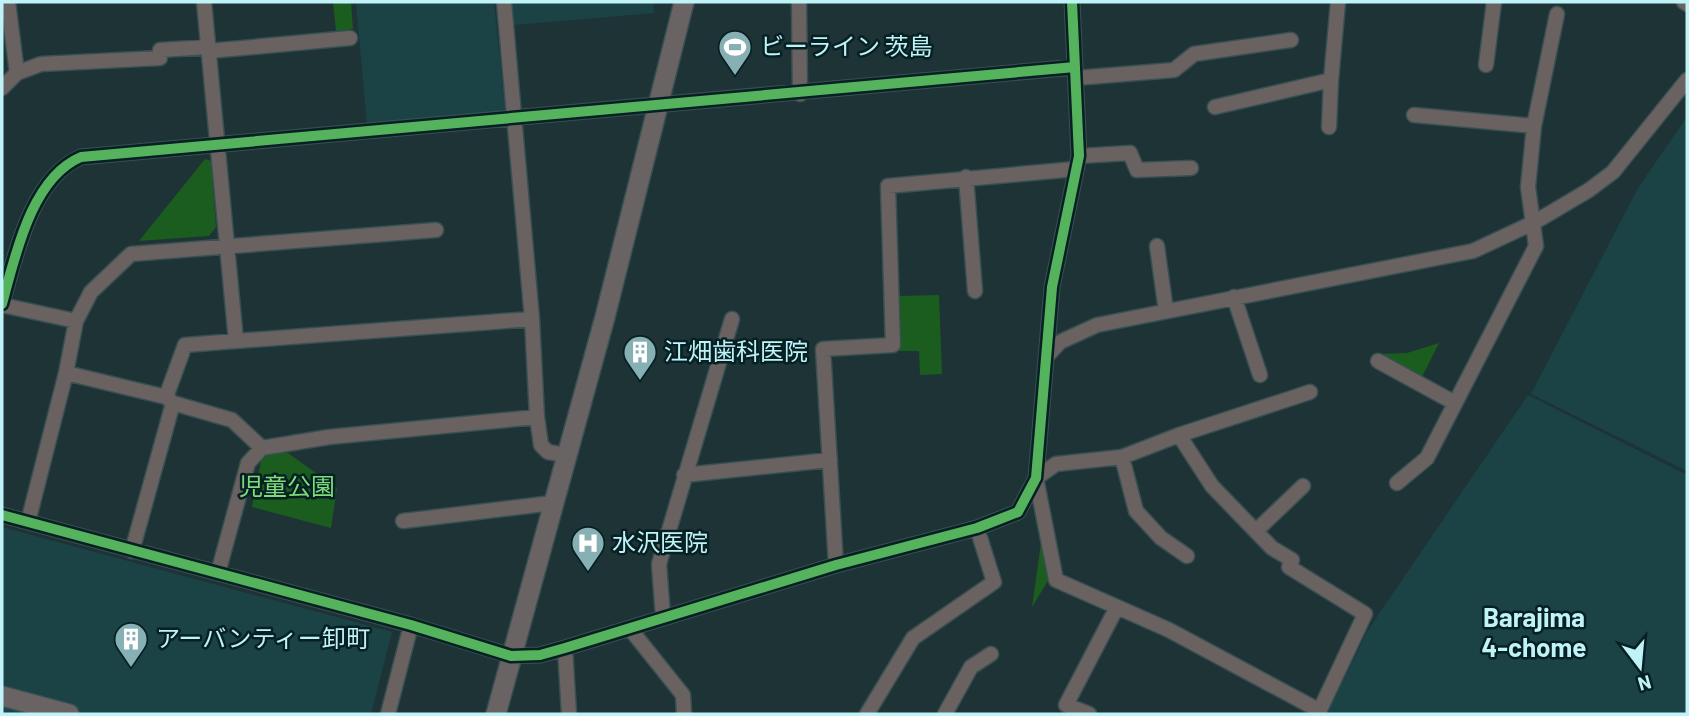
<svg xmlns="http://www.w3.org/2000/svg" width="1689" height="716" viewBox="0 0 1689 716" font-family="Barlow,'Noto Sans JP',sans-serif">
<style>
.built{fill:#1b4346}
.green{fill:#1b5d1f}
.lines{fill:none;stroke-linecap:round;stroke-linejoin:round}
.street-casing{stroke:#395053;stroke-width:17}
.secondary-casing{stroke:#395053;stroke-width:22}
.street{stroke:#6a6261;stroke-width:14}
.secondary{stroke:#696363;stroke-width:19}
.cycleway-casing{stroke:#062023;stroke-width:15}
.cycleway{stroke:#56b35d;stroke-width:10}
.labels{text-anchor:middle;stroke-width:5;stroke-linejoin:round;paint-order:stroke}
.poi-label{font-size:24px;fill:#bff3f8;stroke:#062023;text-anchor:start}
.park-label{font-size:24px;fill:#7ddb7a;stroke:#062023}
.neighbourhood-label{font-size:26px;font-weight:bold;fill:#bff3f8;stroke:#062023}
</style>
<rect width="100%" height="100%" fill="#1e3335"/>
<path class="built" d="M356 2H494L505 111 367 124Z
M512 2H653L654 13 514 25Z
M1687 117V471L1531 394 1638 188Z
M1528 395 1687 475V714H1327L1368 630Z
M2 527 392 632 371 714H2Z"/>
<path class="green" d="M333 2H351L353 29 336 31Z
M205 159 211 161 216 227 209 236 139 241Z
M939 295 942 374 920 375 919 351H900L898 302 900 296Z
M1439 343 1421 379 1378 354 1407 353Z
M270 450 288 453 337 488 331 528 252 507 261 461Z
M1042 536 1049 579 1032 607Z"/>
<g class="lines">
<defs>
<path id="street" d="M204 2 236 341 532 319
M504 2 532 319 537 417 541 445 548 452 566 455
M799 2 800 94
M1684 2 1687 4
M209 51 350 38
M1486 65 1494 2
M17 73 41 64 160 58V50L209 47
M1076 78 1174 70 1194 54 1291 40
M2 88 17 73 8 2
M1215 107 1331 80 1338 2
M1414 115 1534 126
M1329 127 1331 80
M1079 156 1130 153 1137 170 1191 168
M966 177 975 291
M1157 246 1166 311
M1234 297 1260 375
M2 304C15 257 31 178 81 157L1075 67
M2 305 76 321
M1047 356 1060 342 1097 325 1473 251 1535 222 1589 190 1613 172 1687 80
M1378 361 1453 402
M66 373 166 397 173 403 232 420 262 448
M166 397 185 345 236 341
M1179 435 1310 392
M1122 457 1136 511 1161 538 1187 556
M684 475 830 460
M1397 483 1427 458 1536 246 1528 187 1534 126 1557 14
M2 515 411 625 511 656 540 655 565 648 836 565 977 528 1018 512 1036 478 1052 287 1079 156 1072 2
M403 521 553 503
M28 522 66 373 76 321 91 292 131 254 436 230
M1257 530 1303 486
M132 551 173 403
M836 565 823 349 893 345 888 186 1075 169
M218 573 248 463 262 448 329 437 537 417
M663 617 659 564 732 319
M631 630 683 695 684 714
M565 648 569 714
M388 714 411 625
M867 714 913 638 994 582 977 528
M945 714 971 667 991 654
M1089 714 1066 705 1117 607
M1318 714 1365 614 1289 567 1292 560 1272 548 1212 486 1179 435 1122 457 1056 464 1036 478 1056 580 1169 630 1320 711"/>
<path id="secondary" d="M2 696 69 714
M496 714 605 317 684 2"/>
</defs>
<use href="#street" class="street-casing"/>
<use href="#secondary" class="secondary-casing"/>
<use href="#street" class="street"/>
<use href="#secondary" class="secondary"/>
<defs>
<path id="cycleway" d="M2 304C15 257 31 178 81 157L1075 67
M2 515 411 625 511 656 540 655 565 648 836 565 977 528 1018 512 1036 478 1052 287 1079 156 1072 2"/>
</defs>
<use href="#cycleway" class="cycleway-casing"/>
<use href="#cycleway" class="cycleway"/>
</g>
<defs>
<symbol id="stadium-pin" viewBox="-11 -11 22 30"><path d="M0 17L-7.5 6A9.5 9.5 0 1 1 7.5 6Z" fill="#87b0b4" stroke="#062023"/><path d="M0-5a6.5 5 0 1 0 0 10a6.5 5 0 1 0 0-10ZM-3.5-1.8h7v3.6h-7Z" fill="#fff"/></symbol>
<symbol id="building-pin" viewBox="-11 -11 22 30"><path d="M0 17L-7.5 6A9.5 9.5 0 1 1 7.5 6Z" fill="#87b0b4" stroke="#062023"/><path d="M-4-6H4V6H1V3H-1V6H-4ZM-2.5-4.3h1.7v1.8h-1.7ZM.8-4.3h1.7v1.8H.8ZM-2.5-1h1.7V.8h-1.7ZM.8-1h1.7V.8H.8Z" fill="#fff"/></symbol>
<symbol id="hospital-pin" viewBox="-11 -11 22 30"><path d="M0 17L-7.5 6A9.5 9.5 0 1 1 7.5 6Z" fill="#87b0b4" stroke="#062023"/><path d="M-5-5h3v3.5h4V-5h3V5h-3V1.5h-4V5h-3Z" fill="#fff"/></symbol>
</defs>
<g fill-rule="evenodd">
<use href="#stadium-pin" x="716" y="28" width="38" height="52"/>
<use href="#building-pin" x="621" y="333" width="38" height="52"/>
<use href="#hospital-pin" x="569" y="524" width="38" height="52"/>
<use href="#building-pin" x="112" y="620" width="38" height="52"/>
</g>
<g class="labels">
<g class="poi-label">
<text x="760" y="55">ビーライン 茨島</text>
<text x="664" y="360">江畑歯科医院</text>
<text x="612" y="551">水沢医院</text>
<text x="156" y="647">アーバンティー卸町</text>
</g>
<g class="park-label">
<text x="287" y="495">児童公園</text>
</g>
<g class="neighbourhood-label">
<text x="1534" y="627">Barajima<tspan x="1534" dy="30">4-chome</tspan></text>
</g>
</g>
<rect width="1689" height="716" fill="none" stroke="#bff3f8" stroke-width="7"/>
<g transform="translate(1640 667) rotate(164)" stroke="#062023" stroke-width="5" paint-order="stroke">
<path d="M0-5L12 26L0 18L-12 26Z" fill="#bff3f8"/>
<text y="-10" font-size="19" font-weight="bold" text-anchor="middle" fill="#bff3f8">N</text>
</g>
</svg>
